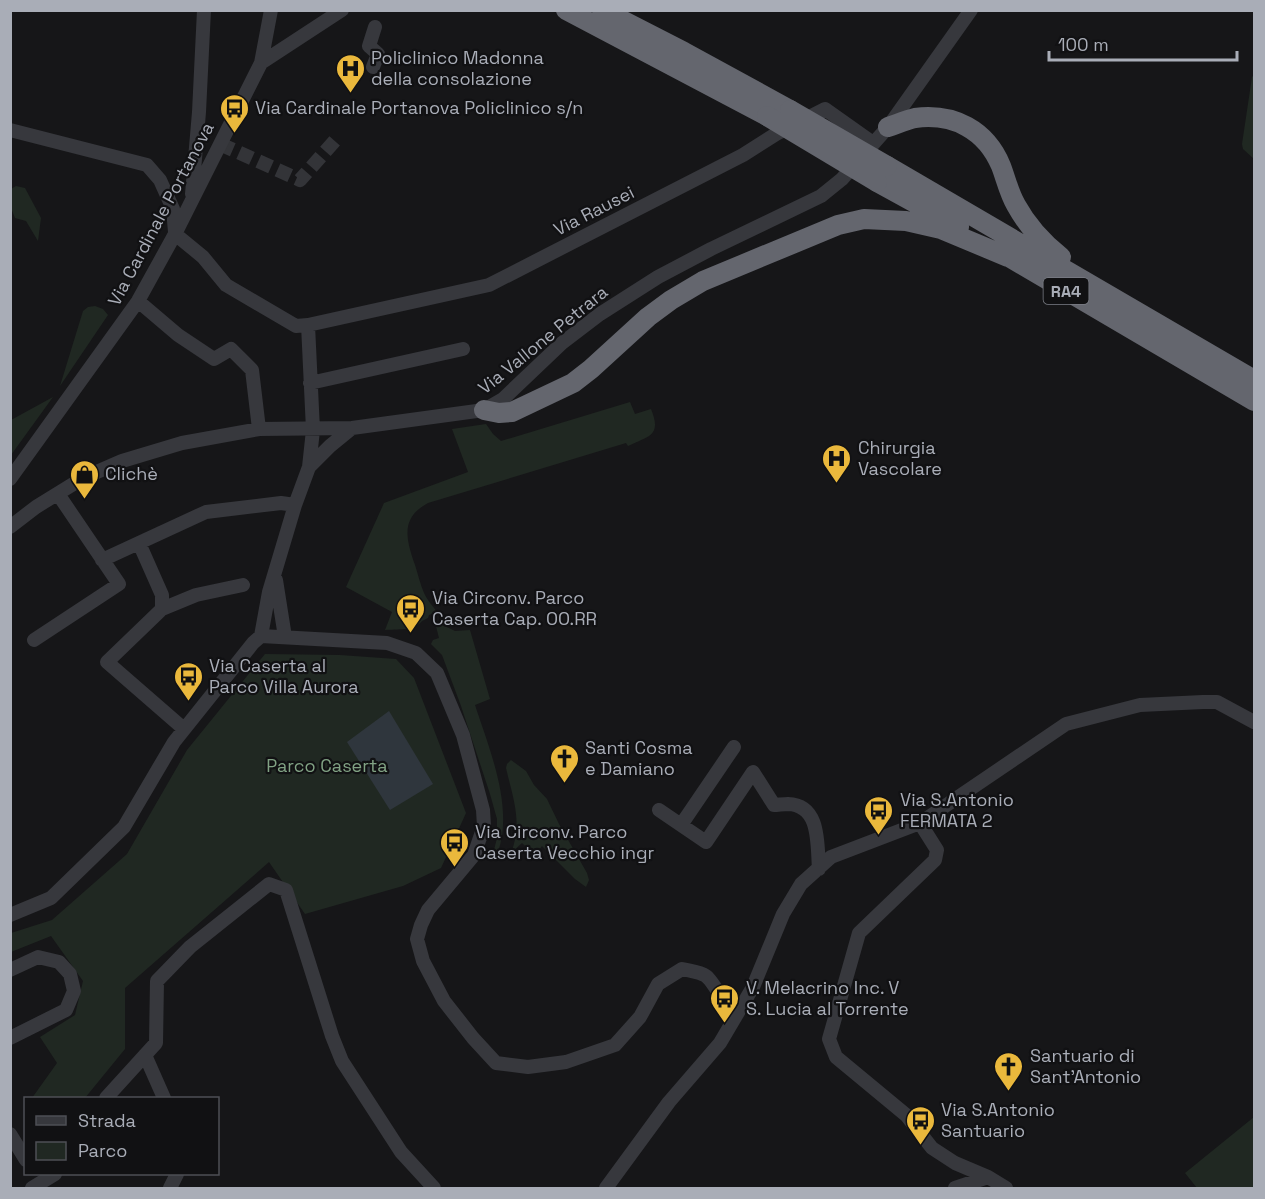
<svg xmlns="http://www.w3.org/2000/svg" width="1265" height="1199" viewBox="0 0 1265 1199" font-family="'Space Grotesk',sans-serif">
<style>
.green{fill:#202822}
.water{fill:#2f363d}
.lines{fill:none;stroke-linecap:round;stroke-linejoin:round}
.minor-tunnel{stroke:#333438;stroke-width:14;stroke-dasharray:14 7;stroke-linecap:butt}
.minor{stroke:#37383d;stroke-width:14}
.highway{stroke:#64666e;stroke-width:20}
.highway-bridge{stroke:#64666e;stroke-width:20}
.labels{text-anchor:middle;stroke-width:4.5;stroke-linejoin:round;paint-order:stroke}
.shield{fill:#111113;stroke:#7b7e86;stroke-width:1.5}
.shield-label{font-size:16px;font-weight:bold;fill:#a9adb7}
.poi-label{font-size:18px;fill:#a9adb7;stroke:#111113;text-anchor:start}
.street-label{font-size:18px;fill:#a9adb7;stroke:#111113}
.park-label{font-size:18px;fill:#81a284;stroke:#111113}
</style>
<rect width="100%" height="100%" fill="#161618"/>
<path class="green" d="M1254 75V159L1243 149 1242 144 1252 77Z
M16 186 25 188 41 218 38 241 26 221 15 218 11 208V189Z
M95 306 103 309 108 315 60 386 83 311 88 307Z
M53 397 11 455V420Z
M630 402 635 414 651 409C662 436 649 436 628 446L626 443 428 503C400 518 406 539 415 565 418 574 420 584 424 593 427 600 433 606 437 612L429 615 428 618 422 621C414 631 397 629 385 630L392 612 346 587 384 503 468 472 452 429 486 424 493 434 501 441Z
M441 624 455 631 470 630 490 699 475 705C489 748 514 807 498 852L494 850 497 838V819L490 794 461 706 442 655 431 644 433 640 439 638 436 626Z
M265 654 340 655 396 659 414 678 466 813 441 868 403 886 305 914 269 862 125 988V1049L85 1098H32L57 1063 40 1037 75 1015 83 981 51 936 11 952V933L52 920 127 854 187 750Z
M511 760 526 771 534 785 547 799 559 824 587 873 589 880 586 887 575 879 542 846 535 855 522 843 511 853C523 823 513 798 506 768L507 764Z
M1254 1117V1188H1197L1185 1173Z"/>
<path class="water" d="M389 711 433 784 390 810 347 742Z"/>
<g class="lines">
<path class="minor-tunnel" d="M220 144 300 180 339 136"/>
<path class="minor" d="M261 63 342 10
M373 67 378 54 369 46 375 27
M10 130 147 165 160 180 173 209 175 232
M192 194 199 112 204 10
M138 301 178 335 214 359 231 349 252 370 259 429
M308 325 489 285 743 155 776 134 825 109 873 143
M310 383 463 349
M309 467 330 446 352 428
M10 479 138 301 175 234 261 63 271 10
M10 527 36 507 83 478 122 461 182 443 259 429 352 428 484 410 503 399 562 343 600 314 658 277 711 249 821 196 842 179 888 127 971 10
M139 543 162 595V609L107 662 184 729
M102 560 206 512 281 503 295 505
M276 580 285 637
M162 609 196 595 243 585
M261 636 387 643 416 653 437 673 463 735 483 810 484 826 474 855 428 910 421 925 417 939 423 961 444 1001 473 1038 496 1063 528 1067 566 1062 615 1045 640 1017 658 984 682 969C690 971 700 972 706 976 715 983 726 1007 734 1018
M34 640 119 584 58 494
M659 810 706 842 753 772 774 805C778 805 783 804 788 804 821 805 817 845 819 869
M920 823 937 850 935 860 859 933 829 1039 836 1057 906 1115 932 1148 955 1163 988 1177 1006 1188
M681 825 734 747
M10 915 51 898 124 827 174 742 253 643 261 636 269 592 295 505 309 467 313 430 308 325 296 326 226 285 203 257 175 234
M10 970 38 957 59 962 70 974 74 991 66 1010 10 1038
M145 1055 164 1098
M106 1098 156 1043 157 981 190 947 269 884 286 890 332 1036 342 1061 401 1152 434 1188
M10 1134 26 1160
M32 1188 55 1174
M170 1188 177 1174
M606 1188 669 1102 720 1043 753 987 783 914 801 884 831 857 920 823 1066 724 1140 705 1203 702H1217L1254 722
M955 1188 988 1177"/>
<path class="highway" d="M566 10 767 116
M602 10 684 52 790 110
M888 127C897 124 906 120 915 118 954 113 986 130 1001 166 1006 179 1009 193 1016 205 1028 227 1042 242 1061 257
M887 166 1254 380
M877 182 959 227
M997 250 1254 401
M484 410 499 413 512 412 573 383 591 369 648 317 671 300 703 281 838 225 864 219 906 221 941 229 1008 257"/>
<path class="highway-bridge" d="M790 110 887 166
M767 116 877 182"/>
</g>
<defs>
<symbol id="hospital-pin" viewBox="-11 -11 22 30"><path d="M0 17L-7.5 6A9.5 9.5 0 1 1 7.5 6Z" fill="#eab83c" stroke="#111113"/><path d="M-5-5h3v3.5h4V-5h3V5h-3V1.5h-4V5h-3Z" fill="#111"/></symbol>
<symbol id="bus-pin" viewBox="-11 -11 22 30"><path d="M0 17L-7.5 6A9.5 9.5 0 1 1 7.5 6Z" fill="#eab83c" stroke="#111113"/><path d="M-5-6H5V4H4V6H2V4H-2V6H-4V4H-5ZM-3.5-4V0h7V-4ZM-3.5 1.2v1.5H-2V1.2ZM2 1.2v1.5H3.5V1.2Z" fill="#111"/></symbol>
<symbol id="shop-pin" viewBox="-11 -11 22 30"><path d="M0 17L-7.5 6A9.5 9.5 0 1 1 7.5 6Z" fill="#eab83c" stroke="#111113"/><path d="M-5-2.5h2.3a2.7 3.5 0 0 1 5.4 0H5L5.5 6h-11ZM-1.5-2.5h3a1.5 2.3 0 0 0-3 0Z" fill="#111"/></symbol>
<symbol id="church-pin" viewBox="-11 -11 22 30"><path d="M0 17L-7.5 6A9.5 9.5 0 1 1 7.5 6Z" fill="#eab83c" stroke="#111113"/><path d="M-1.2-6h2.4v3.5h3.3v2.4h-3.3V6h-2.4V-.1h-3.3v-2.4h3.3Z" fill="#111"/></symbol>
</defs>
<g fill-rule="evenodd">
<use href="#hospital-pin" x="334" y="52" width="33" height="45"/>
<use href="#bus-pin" x="218" y="92" width="33" height="45"/>
<use href="#hospital-pin" x="820" y="442" width="33" height="45"/>
<use href="#shop-pin" x="68" y="458" width="33" height="45"/>
<use href="#bus-pin" x="394" y="592" width="33" height="45"/>
<use href="#bus-pin" x="172" y="660" width="33" height="45"/>
<use href="#church-pin" x="548" y="742" width="33" height="45"/>
<use href="#bus-pin" x="862" y="794" width="33" height="45"/>
<use href="#bus-pin" x="438" y="826" width="33" height="45"/>
<use href="#bus-pin" x="708" y="982" width="33" height="45"/>
<use href="#church-pin" x="992" y="1050" width="33" height="45"/>
<use href="#bus-pin" x="904" y="1104" width="33" height="45"/>
</g>
<g class="labels">
<rect class="shield" x="1043.5" y="278" width="45" height="26" rx="4.5"/>
<g class="shield-label">
<text x="1066" y="297">RA4</text>
</g>
<g class="poi-label">
<text x="371" y="64">Policlinico Madonna<tspan x="371" dy="21">della consolazione</tspan></text>
<text x="255" y="114">Via Cardinale Portanova Policlinico s/n</text>
<text x="858" y="454">Chirurgia<tspan x="858" dy="21">Vascolare</tspan></text>
<text x="105" y="480">Clichè</text>
<text x="432" y="604">Via Circonv. Parco<tspan x="432" dy="21">Caserta Cap. OO.RR</tspan></text>
<text x="209" y="672">Via Caserta al<tspan x="209" dy="21">Parco Villa Aurora</tspan></text>
<text x="585" y="754">Santi Cosma<tspan x="585" dy="21">e Damiano</tspan></text>
<text x="900" y="806">Via S.Antonio<tspan x="900" dy="21">FERMATA 2</tspan></text>
<text x="475" y="838">Via Circonv. Parco<tspan x="475" dy="21">Caserta Vecchio ingr</tspan></text>
<text x="746" y="994">V. Melacrino Inc. V<tspan x="746" dy="21">S. Lucia al Torrente</tspan></text>
<text x="1030" y="1062">Santuario di<tspan x="1030" dy="21">Sant'Antonio</tspan></text>
<text x="941" y="1116">Via S.Antonio<tspan x="941" dy="21">Santuario</tspan></text>
</g>
<g class="street-label">
<text transform="translate(594 211) rotate(-27)" y="6">Via Rausei</text>
<text transform="translate(161 214) rotate(-62)" y="6">Via Cardinale Portanova</text>
<text transform="translate(543 340) rotate(-39)" y="6">Via Vallone Petrara</text>
</g>
<g class="park-label">
<text x="327" y="772">Parco Caserta</text>
</g>
</g>
<rect width="1265" height="1199" fill="none" stroke="#a9adb7" stroke-width="24"/>
<rect x="24" y="1097" width="195" height="78" fill="#111113" stroke="#4e4f55" stroke-width="1.5"/>
<rect x="36" y="1116" width="30" height="9" fill="#37383d" stroke="#4e4f55" stroke-width="1.5"/>
<text x="78" y="1127" font-size="18" fill="#a9adb7">Strada</text>
<rect x="36" y="1142" width="30" height="18" fill="#202822" stroke="#4e4f55" stroke-width="1.5"/>
<text x="78" y="1157" font-size="18" fill="#a9adb7">Parco</text>
<path d="M1049 51v9h188v-9" fill="none" stroke="#a9adb7" stroke-width="3"/>
<text x="1058" y="51" font-size="18" fill="#a9adb7" stroke="#111113" stroke-width="4.5" paint-order="stroke">100 m</text>
</svg>
